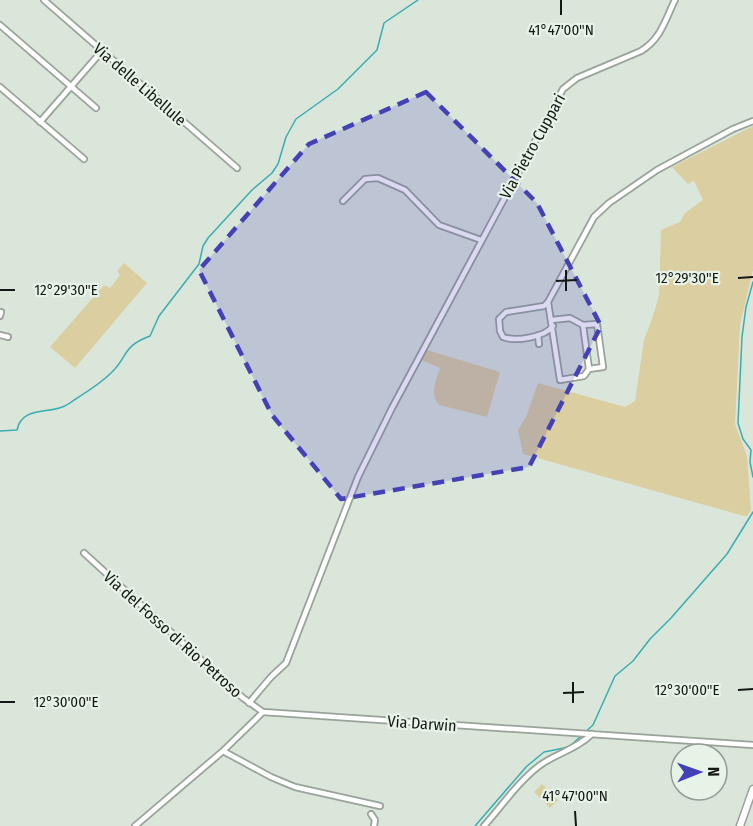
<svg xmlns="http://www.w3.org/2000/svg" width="753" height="826" viewBox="0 0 753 826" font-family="'Fira Sans Condensed',sans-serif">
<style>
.green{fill:#dbcea0}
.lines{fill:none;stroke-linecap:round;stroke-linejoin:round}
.stream{stroke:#38adb2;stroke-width:1.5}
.street-casing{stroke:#99a399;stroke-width:8}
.secondary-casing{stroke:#99a399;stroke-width:9}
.street{stroke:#fff;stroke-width:4.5}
.secondary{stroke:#fff;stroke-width:6}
.marked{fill:#4441b7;fill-opacity:0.2;stroke:#4441b7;stroke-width:4.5;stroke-dasharray:12 8;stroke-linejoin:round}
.ticks{fill:none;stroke:#141815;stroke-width:2}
.labels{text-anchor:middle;stroke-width:4.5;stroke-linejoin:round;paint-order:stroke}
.street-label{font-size:16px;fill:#141815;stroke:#e8f3e8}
.ticks-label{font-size:15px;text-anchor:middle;fill:#141815;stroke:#e8f3e8;stroke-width:4.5;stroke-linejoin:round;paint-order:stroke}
</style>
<rect width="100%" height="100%" fill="#dbe6db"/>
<path class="green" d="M753 126V270L740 325 735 424 747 456 751 510 747 516H744L523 454 518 430 526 417 538 383 625 407 635 401 644 340 653 316 659 295 661 230 680 222 685 213 703 200 694 181 688 184 672 167Z
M124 263 147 283 75 368 50 347 104 285 110 288 120 275 117 271Z
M427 350 500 372 487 417 439 405C429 394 436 381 440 368L421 360Z
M542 784 558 800 550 808 534 792Z"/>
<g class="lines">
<path class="stream" d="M753 282 746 307 742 337 738 423 743 439 751 450 750 462 753 477
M0 431 17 430C22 404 53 416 70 403 83 394 99 385 111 373 129 356 121 347 150 336L159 316 199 264 203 246 208 238 252 190 272 173 278 164 286 137 296 119 338 89 377 50 384 23 418 0
M475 826 526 767 544 752 569 747 593 725 615 676 633 661 650 639 671 618 727 554 753 512"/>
<defs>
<path id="street" d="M44 0 237 168
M0 25 96 108
M0 87 84 159
M40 122 102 51
M343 201 365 179 378 178 405 190 439 225 481 240
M548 302 544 306 506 312 499 319 500 331 503 337C516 342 545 337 553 326
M0 316 1 312
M552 320 570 318 583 325 597 324 603 367 589 369 584 376 560 380 548 302 594 217 609 203 657 170 733 129 753 121
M583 325 589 369
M0 335 8 337
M538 335 539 344
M84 553 243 698 263 712 753 745
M249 703 271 677 286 663 358 477 392 408 563 89 577 78 641 51C661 39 665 20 675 0
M223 751 271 777 295 787 380 806
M371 814 375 820 374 826
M135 826 223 751 263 712
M484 826C502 806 518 782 539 766 556 753 574 751 592 734"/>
<path id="secondary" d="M740 826 753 789"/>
</defs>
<use href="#street" class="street-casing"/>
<use href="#secondary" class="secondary-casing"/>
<use href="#street" class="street"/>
<use href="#secondary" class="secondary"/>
</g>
<path class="marked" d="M426 92 537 203 601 326 529 467 341 499 272 415 199 270 309 144Z"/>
<path class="ticks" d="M561 0V15M566 270V291M738 278 753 277M556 281 577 280M0 290H15M573 682V703M738 690 753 689M563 693 584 692M0 702H15M575 811 576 826"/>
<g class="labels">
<g class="street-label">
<text transform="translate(140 84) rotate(41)" y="6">Via delle Libellule</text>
<text transform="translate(532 146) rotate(-61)" y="6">Via Pietro Cuppari</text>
<text transform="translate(173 634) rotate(42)" y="6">Via del Fosso di Rio Petroso</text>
<text transform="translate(422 723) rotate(4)" y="6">Via Darwin</text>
</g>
</g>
<g class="ticks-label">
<text x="561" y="35">41°47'00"N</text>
<text x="687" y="283">12°29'30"E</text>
<text x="66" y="295">12°29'30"E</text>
<text x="687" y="695">12°30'00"E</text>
<text x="66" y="707">12°30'00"E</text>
<text x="575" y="801">41°47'00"N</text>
</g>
<g transform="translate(699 772) rotate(89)"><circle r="28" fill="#e8f3e8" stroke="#939b94" stroke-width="1.5"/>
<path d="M0-4.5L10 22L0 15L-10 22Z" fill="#4441b7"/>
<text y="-9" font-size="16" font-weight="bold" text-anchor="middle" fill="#141815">N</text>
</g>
</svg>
